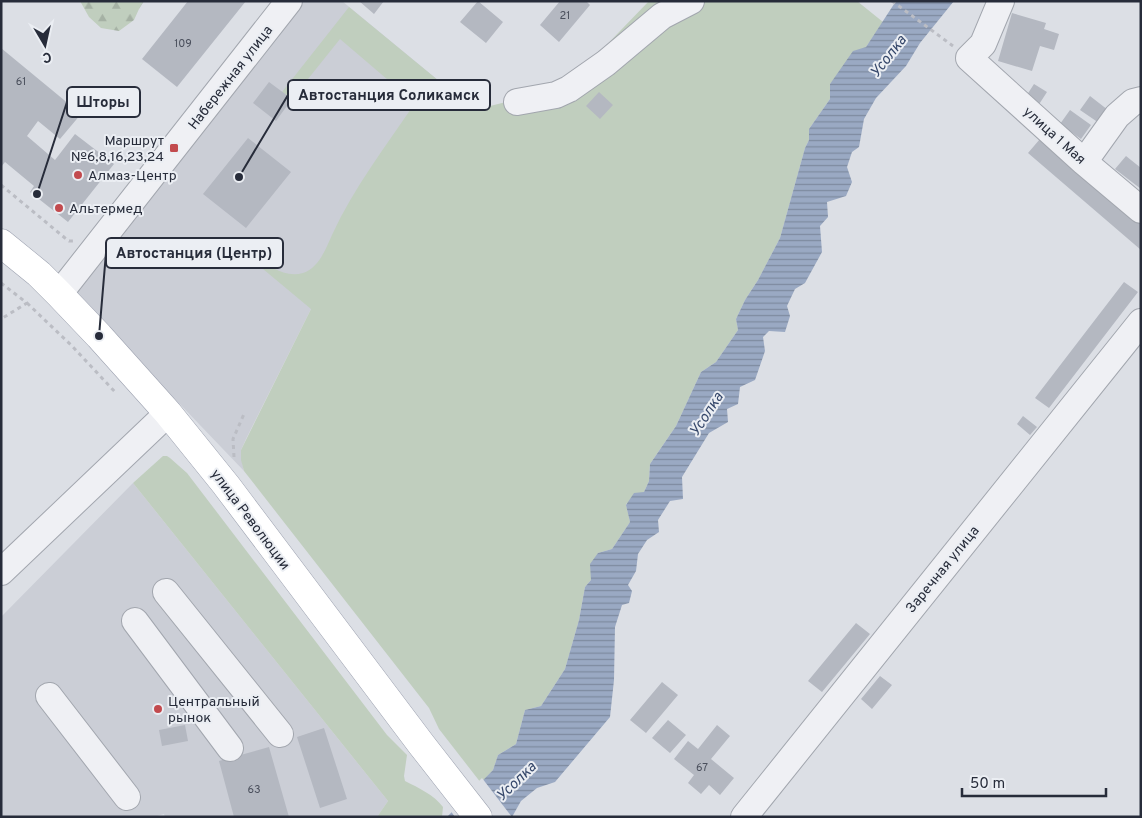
<svg xmlns="http://www.w3.org/2000/svg" width="1142" height="818" viewBox="0 0 1142 818" font-family="Overpass,sans-serif">
<style>
.built{fill:#cbced6}
.grass{fill:#c0cebe}
.forest{fill:url(#forest-firs)}
.water{fill:url(#water-rules)}
.pier{fill:#dcdfe5}
.building{fill:#b4b8c1}
.lines{fill:none;stroke-linecap:round;stroke-linejoin:round}
.minor-casing{stroke:#a2a6ae;stroke-width:28}
.major-casing{stroke:#9da2b0;stroke-width:29}
.path{stroke:#bbbdc4;stroke-width:3;stroke-dasharray:4 4;stroke-linecap:butt}
.minor{stroke:#eff0f4;stroke-width:26}
.major{stroke:#fff;stroke-width:28}
.poi-dot{fill:#c24a4e;stroke:#ebeef3;stroke-width:2}
.labels{text-anchor:middle;stroke-width:4;stroke-linejoin:round;paint-order:stroke}
.number-label{font-size:11px;fill:#4a4f5c}
.street-label{font-size:14px;fill:#272c3a;stroke:#ebeef3}
.poi-label{font-size:14px;fill:#272c3a;stroke:#ebeef3;text-anchor:start}
.water-label{font-size:15px;font-style:italic;fill:#35476a;stroke:#ebeef3}
.leader{fill:none;stroke:#272c3a;stroke-width:2}
.callout-dot{fill:#272c3a;stroke:#ebeef3;stroke-width:2}
.callout{fill:#ebeef3;stroke:#272c3a;stroke-width:2}
.callout-label{font-size:15px;text-anchor:middle;font-weight:bold;fill:#272c3a}
</style>
<defs>
<pattern id="forest-firs" width="22" height="20" patternUnits="userSpaceOnUse" patternTransform="scale(1.25)"><rect width="22" height="20" fill="#c0cebe"/><path d="M5 1l3.5 6h-7zM16 11l3.5 6h-7z" fill="#a5b1a4"/></pattern>
<pattern id="water-rules" width="6" height="5" patternUnits="userSpaceOnUse" patternTransform="scale(1.25)"><rect width="6" height="5" fill="#9aa9c3"/><path d="M0 2.5h6" fill="none" stroke="#7e8a9f"/></pattern>
</defs>
<rect width="100%" height="100%" fill="#dcdfe5"/>
<path class="built" d="M299 1H342L439 81 311 309 246 439 241 450 243 467 244 471 107 328 69 294Z
M133 483 388 801 377 817H165L164 814 154 817H1V617Z"/>
<path class="grass" d="M649 1H857L883 22 866 47 830 84V99L809 129V140L805 148 780 238 758 280 745 300 736 319 738 330 716 362 701 372 676 426 650 464 649 481 644 492 626 504 630 522 612 549 598 553 591 580 585 587 579 620 565 669 541 706 525 710 516 744 498 755 493 770 481 783 439 729 429 708 244 471 241 460V450L311 309 234 245 238 240C256 255 278 280 303 273 319 268 326 248 332 235 354 187 386 146 415 103L340 39 292 99 282 92 349 7 439 81 482 108 566 87Z
M163 456H167L170 458 187 473 387 735 407 755 404 776 405 781C419 788 434 795 443 807L442 817H377L388 801 133 483Z"/>
<path class="forest" d="M80 1H144L139 9 134 20 119 31 101 28 89 17Z"/>
<path class="water" d="M896 1H954L920 43 906 66 876 98 864 119 859 147 852 152 847 167 852 182 846 196 827 202 828 217 820 226 822 252 805 283 795 289 787 306 790 316 785 332 769 331 763 337 765 351 755 380 740 387 738 404 727 409 728 422 709 433 682 477 683 499 670 501 658 520 659 532 647 540 638 554 636 571 628 585 632 591 629 603 622 605 615 627 614 680 610 717 555 782 537 788 521 801 512 817H447L493 770 498 755 516 744 525 710 541 706 565 669 579 620 585 587 591 580 590 564 598 553 612 549 630 522 626 505 634 493 644 492 649 481 650 464 676 426 701 372 716 362 738 330 736 319 745 300 758 280 780 238 805 148 809 140V129L830 99V84L853 51 866 47Z"/>
<path class="pier" d="M482 778 512 817H455L450 810Z"/>
<path class="building" d="M188 1H246L177 87 142 59Z
M359 1H384L374 14Z
M478 1 503 22 486 43 460 22Z
M560 1H586L590 5 559 42 540 25Z
M1012 13 1046 23 1044 29 1059 34 1054 50 1040 46 1032 71 998 61Z
M1 48 81 114 60 139 38 121 27 136 55 160 75 134 114 164 68 222 30 192 34 186 5 162 1 167Z
M269 82 292 99 276 121 253 103Z
M1034 84 1047 92 1036 109 1023 101Z
M599 92 613 105 600 119 586 106Z
M1090 96 1108 110 1099 123 1080 110Z
M1070 110 1091 125 1081 139 1060 124Z
M248 138 291 172 246 228 203 194Z
M1040 139 1141 225V250L1028 153Z
M1126 156 1141 168V189L1115 169Z
M1124 282 1138 292 1049 408 1035 398Z
M1023 416 1037 427 1030 435 1017 424Z
M856 623 870 634 822 692 808 681Z
M880 676 892 685 872 709 861 699Z
M662 682 678 695 646 733 630 720Z
M668 720 686 735 670 753 652 738Z
M185 725 188 741 162 746 159 730Z
M717 725 730 736 711 759 734 778 720 795 709 785 701 794 688 783 694 775 674 759 688 741 698 749Z
M324 728 347 799 320 808 297 737Z
M269 747 289 817H234L219 761Z"/>
<g class="lines">
<defs>
<path id="minor" d="M1001 1 983 44 969 58 1084 162 1141 210
M517 102 556 95 569 89 606 63 662 16 691 1
M1084 162 1117 116 1133 102 1141 100
M59 294 289 1
M1 572 168 413
M166 592 280 734
M135 621 230 748
M49 696 127 797
M744 817 1141 322"/>
<path id="major" d="M1 243 39 274 59 294 99 336 168 413 226 485 421 744 478 817"/>
</defs>
<use href="#minor" class="minor-casing"/>
<use href="#major" class="major-casing"/>
<path class="path" d="M892 1 953 46
M1 185 65 238 69 241H73
M1 283 27 303 1 319
M27 303 72 346 116 393
M234 457 233 439 244 414"/>
<use href="#minor" class="minor"/>
<use href="#major" class="major"/>
</g>
<g class="poi-dot">
<rect x="169" y="143" width="10" height="10" rx="2.5"/>
<circle cx="78" cy="175" r="5"/>
<circle cx="59" cy="208" r="5"/>
<circle cx="158" cy="709" r="5"/>
</g>
<g class="labels">
<g class="number-label">
<text x="565" y="19">21</text>
<text x="183" y="47">109</text>
<text x="21" y="85">61</text>
<text x="702" y="771">67</text>
<text x="254" y="793">63</text>
</g>
<g class="street-label">
<text transform="translate(230 77) rotate(-52)" y="5">Набережная улица</text>
<text transform="translate(1055 135) rotate(42)" y="5">улица 1 Мая</text>
<text transform="translate(251 519) rotate(53)" y="5">улица Революции</text>
<text transform="translate(942 569) rotate(-51)" y="5">Заречная улица</text>
</g>
<g class="poi-label">
<text x="164" y="145" text-anchor="end">Маршрут<tspan x="164" dy="16">№6,8,16,23,24</tspan></text>
<text x="88" y="180">Алмаз-Центр</text>
<text x="69" y="213">Альтермед</text>
<text x="168" y="706">Центральный<tspan x="168" dy="16">рынок</tspan></text>
</g>
<g class="water-label">
<text transform="translate(888 56) rotate(-52)" y="5">Усолка</text>
<text transform="translate(706 414) rotate(-57)" y="5">Усолка</text>
<text transform="translate(516 781) rotate(-44)" y="5">Усолка</text>
</g>
</g>
<path class="leader" d="M239 177L288 95M37 194L67 102M99 336L106 253"/>
<g class="callout-dot">
<circle cx="239" cy="177" r="5"/>
<circle cx="37" cy="194" r="5"/>
<circle cx="99" cy="336" r="5"/>
</g>
<g class="callout">
<rect x="288" y="80" width="202" height="30" rx="5"/>
<rect x="67" y="87" width="73" height="30" rx="5"/>
<rect x="106" y="238" width="177" height="30" rx="5"/>
</g>
<g class="callout-label">
<text x="389" y="100">Автостанция Соликамск</text>
<text x="103" y="107">Шторы</text>
<text x="194" y="258">Автостанция (Центр)</text>
</g>
<rect width="1142" height="818" fill="none" stroke="#272c3a" stroke-width="5"/>
<g transform="translate(45 45) rotate(171)" stroke="#ebeef3" stroke-width="4" paint-order="stroke">
<path d="M0-4L9 19L0 12L-9 19Z" fill="#272c3a"/>
<text y="-8" font-size="14" font-weight="bold" text-anchor="middle" fill="#272c3a">С</text>
</g>
<path d="M962 788v8h144v-8" fill="none" stroke="#272c3a" stroke-width="2.5"/>
<text x="970" y="788" font-size="15" fill="#272c3a" stroke="#ebeef3" stroke-width="4" paint-order="stroke">50 m</text>
</svg>
